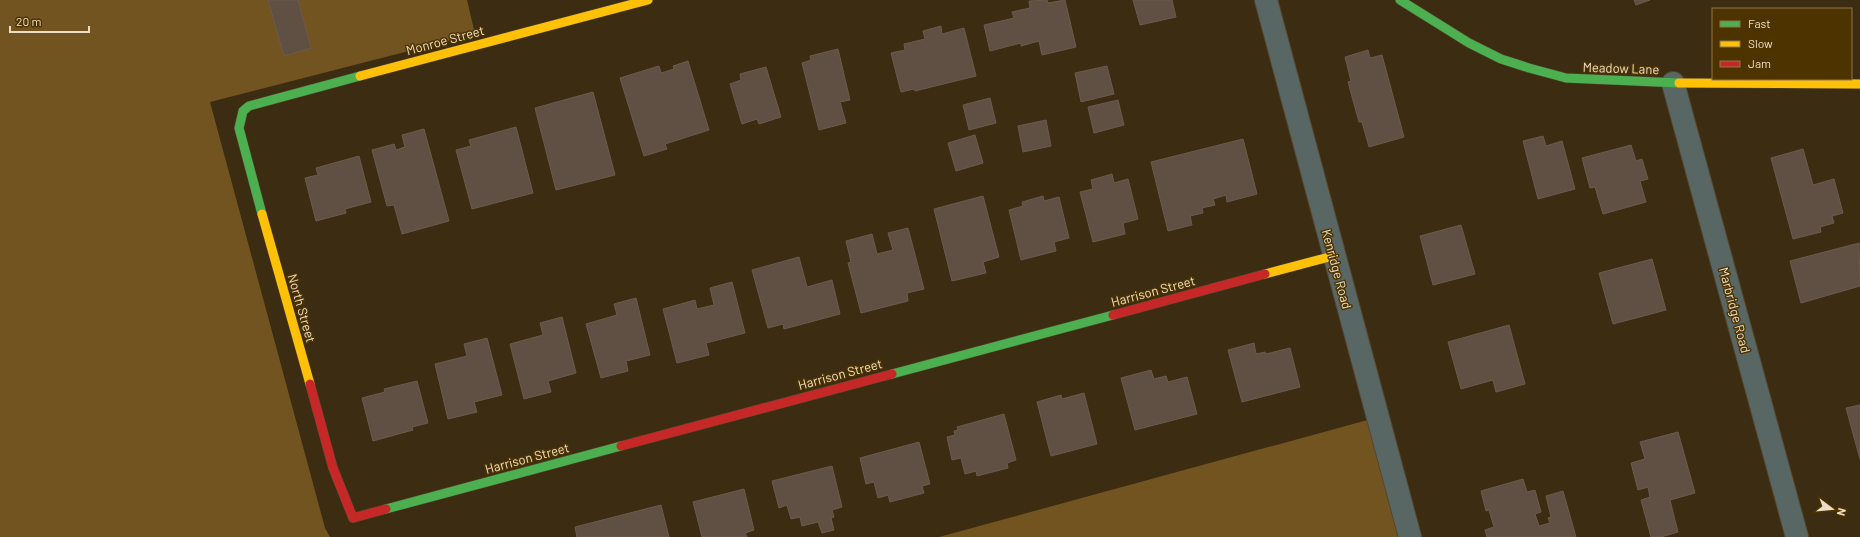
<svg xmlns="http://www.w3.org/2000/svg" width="1860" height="537" viewBox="0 0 1860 537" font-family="Barlow,sans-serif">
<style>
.green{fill:#725421}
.building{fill:#604f43;stroke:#6c5a4e}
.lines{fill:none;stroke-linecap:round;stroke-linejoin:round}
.street-casing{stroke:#554832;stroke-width:24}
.fast-casing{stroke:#554832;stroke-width:10}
.slow-casing{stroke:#554832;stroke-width:10}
.jam-casing{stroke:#554832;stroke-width:10}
.street{stroke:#596764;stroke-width:22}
.fast{stroke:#4caf50;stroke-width:9}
.slow{stroke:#ffc107;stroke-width:9}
.jam{stroke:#c62828;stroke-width:9}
.labels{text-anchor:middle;stroke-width:3;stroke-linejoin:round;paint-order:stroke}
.street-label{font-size:13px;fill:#edddc5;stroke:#4d3300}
</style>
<rect width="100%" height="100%" fill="#3c2d12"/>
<path class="green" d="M0 0H467L475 34 210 102 325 528 330 537H0Z
M1375 418 1407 537H939Z"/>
<path class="building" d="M268 0H298L311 48 284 56Z
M1047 0 1048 3 1065 0 1076 47 1042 55 1039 41 1021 46V43L990 51 984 25 1014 18 1012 12 1030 8 1029 1Z
M1133 0H1172L1176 17 1140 25Z
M1634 0H1650L1636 5Z
M941 26 942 34 964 28 976 76 915 91 914 89 901 92 891 53 905 50 904 44 925 39 923 31Z
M838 49 850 100 840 102 846 123 819 130 802 63 811 60 810 56Z
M1368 50 1370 58 1382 55 1404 137 1369 147 1362 122H1359L1348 82 1351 81 1345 57Z
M688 61 709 130 665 144 667 149 644 156 620 78 659 66 661 73 674 69 673 66Z
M1107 66 1114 94 1081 102 1075 73Z
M766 67 781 117 759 124 757 119 742 124 730 84 741 80 740 74Z
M593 92 615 175 556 190 535 108Z
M990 98 996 123 969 130 963 105Z
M1118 100 1124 125 1094 133 1088 107Z
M1046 120 1051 146 1023 152 1018 126Z
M516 127 533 193 472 209 456 150 471 146 469 140Z
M424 129 449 221 402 234 394 205 387 206 372 150 394 144 396 150 405 147 402 135Z
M975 135 983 163 956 171 948 143Z
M1543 136 1546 146 1562 141 1575 189 1538 199 1523 141Z
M1243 139 1257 194 1227 202 1226 195 1213 199 1215 205 1202 208 1203 213 1190 216 1192 225 1168 231 1151 162Z
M1631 145 1636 161 1642 159 1648 179 1640 181 1646 202 1603 214 1595 187 1590 188 1582 158Z
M1803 149 1813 185 1834 179 1843 213 1832 216 1834 223 1820 227 1821 232 1793 239 1771 158Z
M359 156 371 202 345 209 346 213 316 221 305 178 318 175 316 168Z
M1112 174 1114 183 1128 179 1138 219 1123 223 1125 234 1093 242 1080 192 1093 189 1091 180Z
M983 196 999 257 983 262 986 273 952 281 934 209Z
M1043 196 1044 201 1059 197 1069 238 1054 242 1056 251 1021 260 1009 210 1023 206 1022 202Z
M1461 225 1475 274 1433 285 1420 236Z
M908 228 924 289 907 293 908 301 861 313 848 263 851 262 846 241 872 234 877 254 893 250 888 233Z
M1859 243 1860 286 1801 303 1790 261Z
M799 257 807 287 832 280 840 314 784 329 783 324 768 328 752 270Z
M1652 259 1666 310 1613 324 1599 273Z
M732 282 745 333 706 343 709 355 677 363 663 309 695 300 697 309 714 305 710 288Z
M636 298 650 355 626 361 628 371 601 378 586 324 617 315 614 304Z
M562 317 576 373 548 381 551 392 524 399 510 344 543 335 540 323Z
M1509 325 1525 384 1496 392 1493 380 1461 389 1448 342Z
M487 338 502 395 474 402 477 412 448 419 435 364 467 356 464 344Z
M1254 343 1256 354 1265 352 1266 354 1290 348 1300 387 1242 402 1228 350Z
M1151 370 1154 379 1166 376 1168 382 1187 377 1197 414 1135 430 1121 378Z
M417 381 428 423 412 427 413 430 373 441 362 398 385 392 384 389Z
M1084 393 1097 444 1051 456 1037 402 1061 395 1062 399Z
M1860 405V459L1846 408Z
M1004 414 1016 460 1007 463 1008 468 977 476 976 471 965 474 961 458 952 460 947 437 955 435 954 431 958 430 957 427Z
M1678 432 1695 493 1670 500 1678 532 1661 537H1651L1641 500 1650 497 1648 487 1638 490 1631 463 1645 459 1640 442Z
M919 442 930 484 922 486 924 493 890 502 888 495 878 498 874 482 866 484 860 458Z
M832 466 842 507 832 510 834 517 831 518 834 530 822 533 818 522 802 526 800 517 791 519 787 505 779 508 772 481Z
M1523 479 1527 492 1535 490 1541 512 1535 514 1539 526 1550 523 1548 518 1551 517 1546 496 1563 491 1576 537H1487L1485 530 1494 527 1489 510 1486 511 1481 491Z
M744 489 754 530 745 533 747 537H702L693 502Z
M661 505 669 537H577L575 527Z"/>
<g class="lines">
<defs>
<path id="street" d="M1266 0 1410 537
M1673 83 1797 537"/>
<path id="fast" d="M1400 0 1469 43 1501 59 1529 68 1566 78 1679 83
M262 214 239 128 243 111 249 106 360 76
M892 374 1113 315
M386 509 621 446"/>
<path id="slow" d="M360 76 648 0
M1679 83 1860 84
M262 214 310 384
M1265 274 1333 256"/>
<path id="jam" d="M1113 315 1265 274
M310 384 333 468 353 518 386 509
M621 446 892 374"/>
</defs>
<use href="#street" class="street-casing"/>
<use href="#fast" class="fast-casing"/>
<use href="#slow" class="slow-casing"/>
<use href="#jam" class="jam-casing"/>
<use href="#street" class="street"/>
<use href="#fast" class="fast"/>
<use href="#slow" class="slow"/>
<use href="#jam" class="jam"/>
</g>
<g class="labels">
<g class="street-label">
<text transform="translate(445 40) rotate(-15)" y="5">Monroe Street</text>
<text transform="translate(1621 68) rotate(2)" y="5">Meadow Lane</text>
<text transform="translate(1337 269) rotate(75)" y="5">Kenridge Road</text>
<text transform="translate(1153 291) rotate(-15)" y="5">Harrison Street</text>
<text transform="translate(302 308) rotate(74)" y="5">North Street</text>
<text transform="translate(1735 310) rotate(75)" y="5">Marbridge Road</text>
<text transform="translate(840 374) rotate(-15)" y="5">Harrison Street</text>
<text transform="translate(527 458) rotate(-15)" y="5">Harrison Street</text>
</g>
</g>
<rect x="1712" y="8" width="140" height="72" fill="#4d3300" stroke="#8d774f"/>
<rect x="1720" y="21" width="20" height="6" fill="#4caf50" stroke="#8d774f"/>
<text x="1748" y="28" font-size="12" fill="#edddc5">Fast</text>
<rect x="1720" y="41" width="20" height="6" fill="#ffc107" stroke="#8d774f"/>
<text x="1748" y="48" font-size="12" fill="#edddc5">Slow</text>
<rect x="1720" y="61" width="20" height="6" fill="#c62828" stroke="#8d774f"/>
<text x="1748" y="68" font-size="12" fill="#edddc5">Jam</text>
<g transform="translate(1832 509) rotate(106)" stroke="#4d3300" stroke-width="3" paint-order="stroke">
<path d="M0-3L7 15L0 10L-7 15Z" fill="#edddc5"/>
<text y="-6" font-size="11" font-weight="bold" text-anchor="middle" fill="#edddc5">N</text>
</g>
<path d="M10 26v6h79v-6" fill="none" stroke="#edddc5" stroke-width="2"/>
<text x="16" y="26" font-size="12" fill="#edddc5" stroke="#4d3300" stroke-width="3" paint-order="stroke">20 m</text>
</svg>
